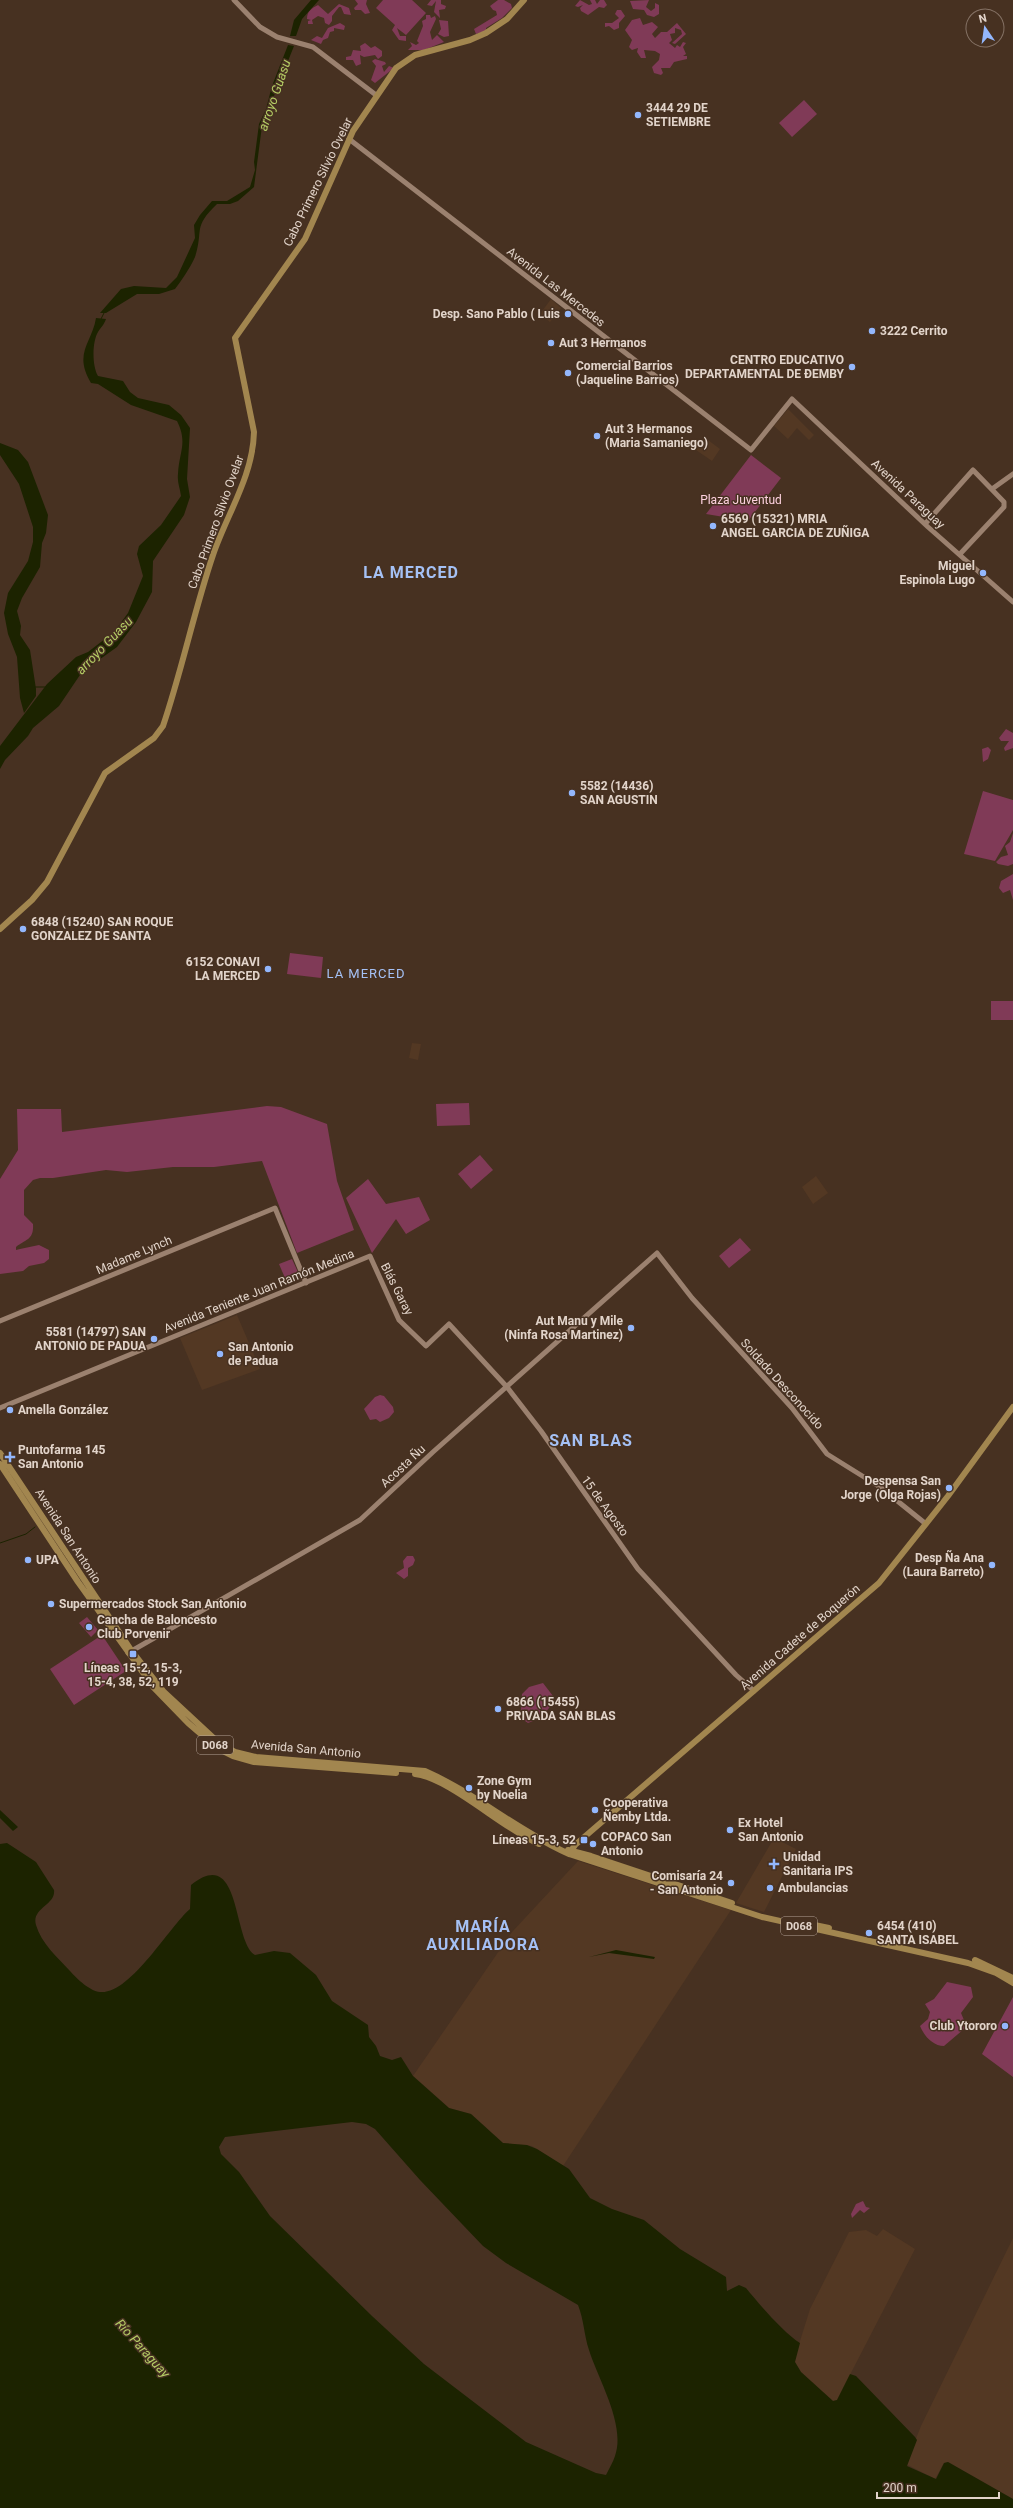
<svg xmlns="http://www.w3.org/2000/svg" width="1013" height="2508" viewBox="0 0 1013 2508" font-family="Roboto,sans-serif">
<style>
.built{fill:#533823}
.green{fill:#803a57}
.water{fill:#1c2300;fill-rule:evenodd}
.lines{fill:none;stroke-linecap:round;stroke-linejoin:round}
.stream{stroke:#1c2300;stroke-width:1}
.minor{stroke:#9b816f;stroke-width:5}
.major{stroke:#a2864f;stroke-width:6}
.poi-dot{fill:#93b7fd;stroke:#473121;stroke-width:1.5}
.labels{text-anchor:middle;stroke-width:3;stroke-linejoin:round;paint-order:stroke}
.shield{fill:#473121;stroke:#b4a397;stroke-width:1}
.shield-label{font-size:11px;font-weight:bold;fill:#e2d4ca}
.poi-label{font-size:12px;font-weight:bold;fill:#e2d4ca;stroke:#473121;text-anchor:start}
.street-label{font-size:12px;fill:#e2d4ca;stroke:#473121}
.park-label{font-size:12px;fill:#fdd1df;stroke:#473121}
.water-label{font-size:13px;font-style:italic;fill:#b5cd65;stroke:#473121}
.neighbourhood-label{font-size:13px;letter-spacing:1px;fill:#a5c1f5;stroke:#473121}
.district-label{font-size:16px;font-weight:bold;letter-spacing:1px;fill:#a5c1f5;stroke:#473121}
</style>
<rect width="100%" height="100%" fill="#473121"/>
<path class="built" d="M551 299 561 308 550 322 540 314Z
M788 409 814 435 809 440 797 428 788 439 774 426Z
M704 437 720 449 712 461 696 450Z
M412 1043 421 1044 418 1060 409 1058Z
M816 1176 828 1193 813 1204 802 1187Z
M237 1315 260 1369 202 1390 180 1338Z
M774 1838 796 1849 764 1912 736 1903Z
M578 1861 731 1910 563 2166 532 2146 503 2143 471 2114 449 2108 413 2076 512 1932Z
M883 2229 915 2249 837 2400 833 2401 801 2372 795 2362V2357L810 2309 849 2232 866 2230 877 2236Z
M1013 2238V2499L948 2462 944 2463 935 2479 906 2464 921 2426Z"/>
<path class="green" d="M355 0H367L366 4 370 13 365 14 361 10H355L354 8 358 4Z
M383 0H412L426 13 406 35 397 28 400 36H406V41L399 40 392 30 395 25 376 8Z
M431 0H441V4L446 6 445 9 439 10 440 18 434 12 436 1 432 6 427 5Z
M498 0H504L511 4 512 8 502 18 486 28V31L476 34 474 29 497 15 496 11 493 10 490 6Z
M580 0 589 5 592 4 590 0H595L597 4 600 0H604L607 5 604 8 599 7 588 15 581 11 580 8 583 5 578 7 575 6Z
M649 0 646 7 651 11 655 8V3L659 5V14L654 17 647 15 644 10 633 9 630 1Z
M339 4 349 8 351 15 344 14 341 7H339L332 16V21L329 25 325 23 324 18 318 16 312 20 313 24H308V21L311 20 307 19C307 11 312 8 318 5L328 14Z
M617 10H621L625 16 619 23V28L614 30 609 26 605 27V23H612L619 18 615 14Z
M426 15H430L431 18 435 16 436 19 430 32 432 40 437 35 444 42 424 50H408L412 46 410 42 416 45 419 43 417 41 423 26 422 21 426 19Z
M640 18 643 25 652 22 658 27 652 34 655 38 661 32H667L677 23 686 34 675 44 672 43 682 34 681 30 675 28V33L670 34 672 40 669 43 675 48 677 45 680 47 683 42 686 43 683 47 686 54 683 56H687V59L674 62 670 68H661L663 73 661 75 654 73 652 67 659 60 660 54 655 51 644 50 646 58H641L637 52 638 48 632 50 629 47 632 40 625 30 632 20Z
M439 20 448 21 449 36 444 37 438 34 441 29Z
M340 23 345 26 344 30 334 28V31L330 32 328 38 323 40 321 44 311 40 317 36 322 38 328 28Z
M365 43 371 48 375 46 382 51V56L378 59 375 55 364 57 360 55 361 64 356 66 353 60H346V57L351 56 353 50 361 51 360 46Z
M375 59 385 62 386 64 382 66 384 72 389 66 394 68 375 83 371 80 376 66 372 61Z
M804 100 817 114 792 137 779 123Z
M751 455 781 478 748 521 706 514Z
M1006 729 1013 733V748L1005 751 1004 748 1009 741H1001L999 738Z
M988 747 991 750 988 759 983 762 982 749Z
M983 791 1013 800V830L995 861 964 854Z
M1013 833V864L1008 866 998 864 996 862 1001 857 1008 855 1005 846 1010 842Z
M1013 874V900L1010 890 1003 893 999 888 1001 881Z
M290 953 323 957 321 978 287 974Z
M991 1001H1013V1020H991Z
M469 1103 470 1125 437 1126 436 1104Z
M267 1106 281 1107 327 1124 337 1181 354 1230 297 1253 262 1161 214 1167H173L127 1172 106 1170 53 1178H40L33 1180 24 1190V1215L33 1224C34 1240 26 1239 16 1247V1250L20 1249 39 1245 49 1250V1259L44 1263 29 1266 23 1271 0 1274V1179L18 1150 17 1109H61L62 1132Z
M480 1155 493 1170 471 1189 458 1174Z
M368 1179 386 1204 419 1197 430 1220 406 1234 396 1219 372 1253 346 1198Z
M740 1238 751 1250 729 1268 719 1256Z
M292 1259 301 1279 288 1285 279 1264Z
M380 1395 384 1396 393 1407 394 1412 389 1418 380 1422 376 1419 370 1420 364 1409 375 1397Z
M407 1556H413L415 1560 413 1565 408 1568V1576L404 1579 396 1573 404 1568 403 1561Z
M87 1617 98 1630 91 1637 79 1623Z
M102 1635 126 1671 74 1705 50 1669Z
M543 1683 553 1696V1703L541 1718 528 1723 525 1721 521 1710 522 1694 529 1687Z
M947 1982 971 1987 973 1997 961 2013 966 2025 964 2029 944 2046C933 2046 924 2036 920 2026L928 2019 930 2012 925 2004 934 1999Z
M1013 1997V2077L982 2054Z
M863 2201 866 2207 870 2208 864 2213 860 2210 852 2218 851 2214 856 2204Z"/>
<path class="water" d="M311 0H319L302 19 296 36H290L294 20Z
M288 45 294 46 262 126 254 187 238 201 230 204H217C192 228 204 230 195 257 190 268 182 280 175 289L159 294H137L106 313H100L121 289 134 286 166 288 177 277 195 238 194 225 200 215 212 201H227L250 187 255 170 254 162 259 124 266 109 272 86Z
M96 318 106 319C104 325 101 327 98 332 92 342 92 366 98 376L123 381 130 392 138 398 169 405 181 415 190 428 187 479 190 497 184 515 153 561 152 592 136 622 117 647 82 672 59 706 33 728 28 736 5 760 0 769V746L47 684 76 657 88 652 114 632 128 613 143 576 137 554 139 546 161 525 181 496C180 488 177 482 178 474 179 452 188 443 177 421L131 405 98 384 91 383C73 353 92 343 96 318Z
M0 443 18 450 28 462 48 515 46 533 42 543 40 567 22 598 17 611 21 626 20 635 30 650 36 689V696L24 713 20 698 17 657 8 634 4 613 8 593 28 561 33 542V527L19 484 0 455Z
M0 1810 18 1827 13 1831 0 1818Z
M7 1843 36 1862 54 1890C56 1905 31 1908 36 1925 41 1943 58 1958 70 1971 77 1979 90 1991 100 1992 130 1995 169 1927 190 1909L191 1885C242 1844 232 1941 255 1955L274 1951 290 1953 316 1975 332 2001 368 2025 369 2037 376 2046 380 2056 392 2060 401 2057 413 2076 449 2108 471 2114 503 2143 527 2145 537 2149 569 2169 590 2198 612 2209 644 2220 680 2249 726 2277 727 2291 739 2285 746 2288C759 2304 784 2333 800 2343L795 2362 801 2372 833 2401 837 2400 850 2374 856 2376 915 2437 917 2440 907 2466 936 2479 944 2463 948 2462 1013 2499V2508H0V1844ZM352 2122 366 2124 375 2129 420 2180 483 2246 506 2263 578 2305C584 2320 584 2335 589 2350 598 2379 626 2425 615 2456 613 2462 609 2469 606 2475L596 2473 526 2442 424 2364 372 2316 270 2216 239 2172 221 2154 219 2147 225 2137Z
M616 1950 655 1957 654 1959 609 1953 589 1957Z"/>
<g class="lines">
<path class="stream" d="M101 319 104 313
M35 687H46
M0 1543 26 1534 35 1527"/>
<path class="minor" d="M234 0 260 27 277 37 313 47 376 95
M349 139 751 450 792 399 928 527 1013 602
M992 489 1013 474
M925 524 973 470 1004 502V507L960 554
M0 1321 275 1208 306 1283
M0 1408 370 1256 399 1320 426 1346 449 1324 507 1387 541 1431 638 1569 736 1675 754 1691
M128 1653 360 1520 433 1452 657 1253 692 1298 792 1408 827 1454 880 1487 926 1524"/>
<path class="major" d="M0 929 32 900 47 882 105 773 154 738 163 726C182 670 194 611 213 555 227 514 253 476 254 432L235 338 305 239 353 131 396 68 415 55 470 40 486 33 507 19 524 0
M0 1453 131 1650 164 1692 220 1744 235 1752 256 1757 425 1771C475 1793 518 1831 569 1854L762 1917 968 1963 996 1973 1013 1983
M0 1464 78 1582 154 1688 188 1723 217 1748 233 1756 254 1762 396 1773
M415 1774C450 1778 503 1829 539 1844
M568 1850 591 1856 732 1903
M569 1854 575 1845 879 1583 948 1496 1013 1407
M795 1921 829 1928
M975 1960 1013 1978"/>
</g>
<g class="poi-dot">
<circle cx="638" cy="115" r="4"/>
<circle cx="568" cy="314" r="4"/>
<circle cx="872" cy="331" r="4"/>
<circle cx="551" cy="343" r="4"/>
<circle cx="852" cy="367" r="4"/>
<circle cx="568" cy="373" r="4"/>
<circle cx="597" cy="436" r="4"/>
<circle cx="713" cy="526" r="4"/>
<circle cx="983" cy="573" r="4"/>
<circle cx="572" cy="793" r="4"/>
<circle cx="23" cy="929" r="4"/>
<circle cx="268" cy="969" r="4"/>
<circle cx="631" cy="1328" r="4"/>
<circle cx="154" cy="1339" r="4"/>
<circle cx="220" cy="1354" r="4"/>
<circle cx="10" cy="1410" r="4"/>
<path d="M8 1451h4v4h4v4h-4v4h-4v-4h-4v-4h4z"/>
<circle cx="949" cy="1488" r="4"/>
<circle cx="28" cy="1560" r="4"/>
<circle cx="992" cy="1565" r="4"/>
<circle cx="51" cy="1604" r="4"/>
<circle cx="89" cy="1627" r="4"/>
<rect x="129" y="1650" width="8" height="8" rx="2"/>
<circle cx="498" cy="1709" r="4"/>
<circle cx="469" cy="1788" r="4"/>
<circle cx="595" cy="1810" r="4"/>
<circle cx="730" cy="1830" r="4"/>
<rect x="580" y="1836" width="8" height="8" rx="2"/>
<circle cx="593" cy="1844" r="4"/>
<path d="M772 1858h4v4h4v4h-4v4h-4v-4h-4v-4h4z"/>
<circle cx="731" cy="1883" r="4"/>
<circle cx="770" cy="1888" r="4"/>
<circle cx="869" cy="1933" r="4"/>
<circle cx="1005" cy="2026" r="4"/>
</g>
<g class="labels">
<g class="shield">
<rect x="197" y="1736" width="36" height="18" rx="3"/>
<rect x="781" y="1917" width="36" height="18" rx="3"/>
</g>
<g class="shield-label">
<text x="215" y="1749">D068</text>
<text x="799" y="1930">D068</text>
</g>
<g class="poi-label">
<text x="646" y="112">3444 29 DE<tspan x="646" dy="14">SETIEMBRE</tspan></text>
<text x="560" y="318" text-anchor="end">Desp. Sano Pablo ( Luis</text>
<text x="880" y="335">3222 Cerrito</text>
<text x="559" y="347">Aut 3 Hermanos</text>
<text x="844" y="364" text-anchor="end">CENTRO EDUCATIVO<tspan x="844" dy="14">DEPARTAMENTAL DE ÐEMBY</tspan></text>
<text x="576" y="370">Comercial Barrios<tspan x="576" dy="14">(Jaqueline Barrios)</tspan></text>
<text x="605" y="433">Aut 3 Hermanos<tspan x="605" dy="14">(Maria Samaniego)</tspan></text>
<text x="721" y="523">6569 (15321) MRIA<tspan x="721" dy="14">ANGEL GARCIA DE ZUÑIGA</tspan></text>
<text x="975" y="570" text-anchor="end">Miguel<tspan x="975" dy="14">Espinola Lugo</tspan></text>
<text x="580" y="790">5582 (14436)<tspan x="580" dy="14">SAN AGUSTIN</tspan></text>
<text x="31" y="926">6848 (15240) SAN ROQUE<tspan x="31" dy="14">GONZALEZ DE SANTA</tspan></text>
<text x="260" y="966" text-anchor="end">6152 CONAVI<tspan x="260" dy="14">LA MERCED</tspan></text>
<text x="623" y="1325" text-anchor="end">Aut Manu y Mile<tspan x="623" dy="14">(Ninfa Rosa Martinez)</tspan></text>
<text x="146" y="1336" text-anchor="end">5581 (14797) SAN<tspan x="146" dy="14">ANTONIO DE PADUA</tspan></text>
<text x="228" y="1351">San Antonio<tspan x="228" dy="14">de Padua</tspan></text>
<text x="18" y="1414">Amella González</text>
<text x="18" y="1454">Puntofarma 145<tspan x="18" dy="14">San Antonio</tspan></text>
<text x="941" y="1485" text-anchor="end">Despensa San<tspan x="941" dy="14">Jorge (Olga Rojas)</tspan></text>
<text x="984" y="1562" text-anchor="end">Desp Ña Ana<tspan x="984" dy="14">(Laura Barreto)</tspan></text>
<text x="36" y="1564">UPA</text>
<text x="59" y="1608">Supermercados Stock San Antonio</text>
<text x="97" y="1624">Cancha de Baloncesto<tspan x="97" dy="14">Club Porvenir</tspan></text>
<text x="133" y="1672" text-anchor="middle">Líneas 15-2, 15-3,<tspan x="133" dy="14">15-4, 38, 52, 119</tspan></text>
<text x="506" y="1706">6866 (15455)<tspan x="506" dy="14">PRIVADA SAN BLAS</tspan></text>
<text x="477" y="1785">Zone Gym<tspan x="477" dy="14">by Noelia</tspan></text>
<text x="603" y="1807">Cooperativa<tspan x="603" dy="14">Ñemby Ltda.</tspan></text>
<text x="738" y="1827">Ex Hotel<tspan x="738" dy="14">San Antonio</tspan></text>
<text x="601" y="1841">COPACO San<tspan x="601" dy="14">Antonio</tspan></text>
<text x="576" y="1844" text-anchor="end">Líneas 15-3, 52</text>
<text x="783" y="1861">Unidad<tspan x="783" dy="14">Sanitaria IPS</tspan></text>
<text x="723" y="1880" text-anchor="end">Comisaría 24<tspan x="723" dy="14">- San Antonio</tspan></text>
<text x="778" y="1892">Ambulancias</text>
<text x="877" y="1930">6454 (410)<tspan x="877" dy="14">SANTA ISABEL</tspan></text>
<text x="997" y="2030" text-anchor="end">Club Ytororo</text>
</g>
<g class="street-label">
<text transform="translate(318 182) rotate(-64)" y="4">Cabo Primero Silvio Ovelar</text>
<text transform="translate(556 287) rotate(38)" y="4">Avenida Las Mercedes</text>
<text transform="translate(908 494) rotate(43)" y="4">Avenida Paraguay</text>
<text transform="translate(216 522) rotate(-70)" y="4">Cabo Primero Silvio Ovelar</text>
<text transform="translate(134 1255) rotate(-23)" y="4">Madame Lynch</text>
<text transform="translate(397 1289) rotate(63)" y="4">Blás Garay</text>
<text transform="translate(259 1291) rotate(-22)" y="4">Avenida Teniente Juan Ramón Medina</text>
<text transform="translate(782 1384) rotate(48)" y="4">Soldado Desconocido</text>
<text transform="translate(403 1466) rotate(-43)" y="4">Acosta Ñu</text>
<text transform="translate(605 1506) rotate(54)" y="4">15 de Agosto</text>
<text transform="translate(68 1536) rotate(57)" y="4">Avenida San Antonio</text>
<text transform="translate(800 1637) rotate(-41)" y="4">Avenida Cadete de Boquerón</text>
<text transform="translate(306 1749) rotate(5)" y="4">Avenida San Antonio</text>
</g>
<g class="park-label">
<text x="741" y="504">Plaza Juventud</text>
</g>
<g class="water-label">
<text transform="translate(274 95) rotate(-71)" y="5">arroyo Guasu</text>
<text transform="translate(104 645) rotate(-46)" y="5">arroyo Guasu</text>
<text transform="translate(143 2348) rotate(48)" y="5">Río Paraguay</text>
</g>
<g class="neighbourhood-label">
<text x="366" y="978">LA MERCED</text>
</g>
<g class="district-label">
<text x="411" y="578">LA MERCED</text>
<text x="591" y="1446">SAN BLAS</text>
<text x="483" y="1932">MARÍA<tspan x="483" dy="18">AUXILIADORA</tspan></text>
</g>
</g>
<g transform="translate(985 28) rotate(347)"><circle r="19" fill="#473121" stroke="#857265"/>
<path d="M0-3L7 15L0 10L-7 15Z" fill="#93b7fd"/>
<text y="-6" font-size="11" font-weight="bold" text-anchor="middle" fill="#e2d4ca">N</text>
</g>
<path d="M877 2492v6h122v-6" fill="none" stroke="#e2d4ca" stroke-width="2"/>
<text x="883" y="2492" font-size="12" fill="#e2d4ca" stroke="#473121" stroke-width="3" paint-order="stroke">200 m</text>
</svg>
